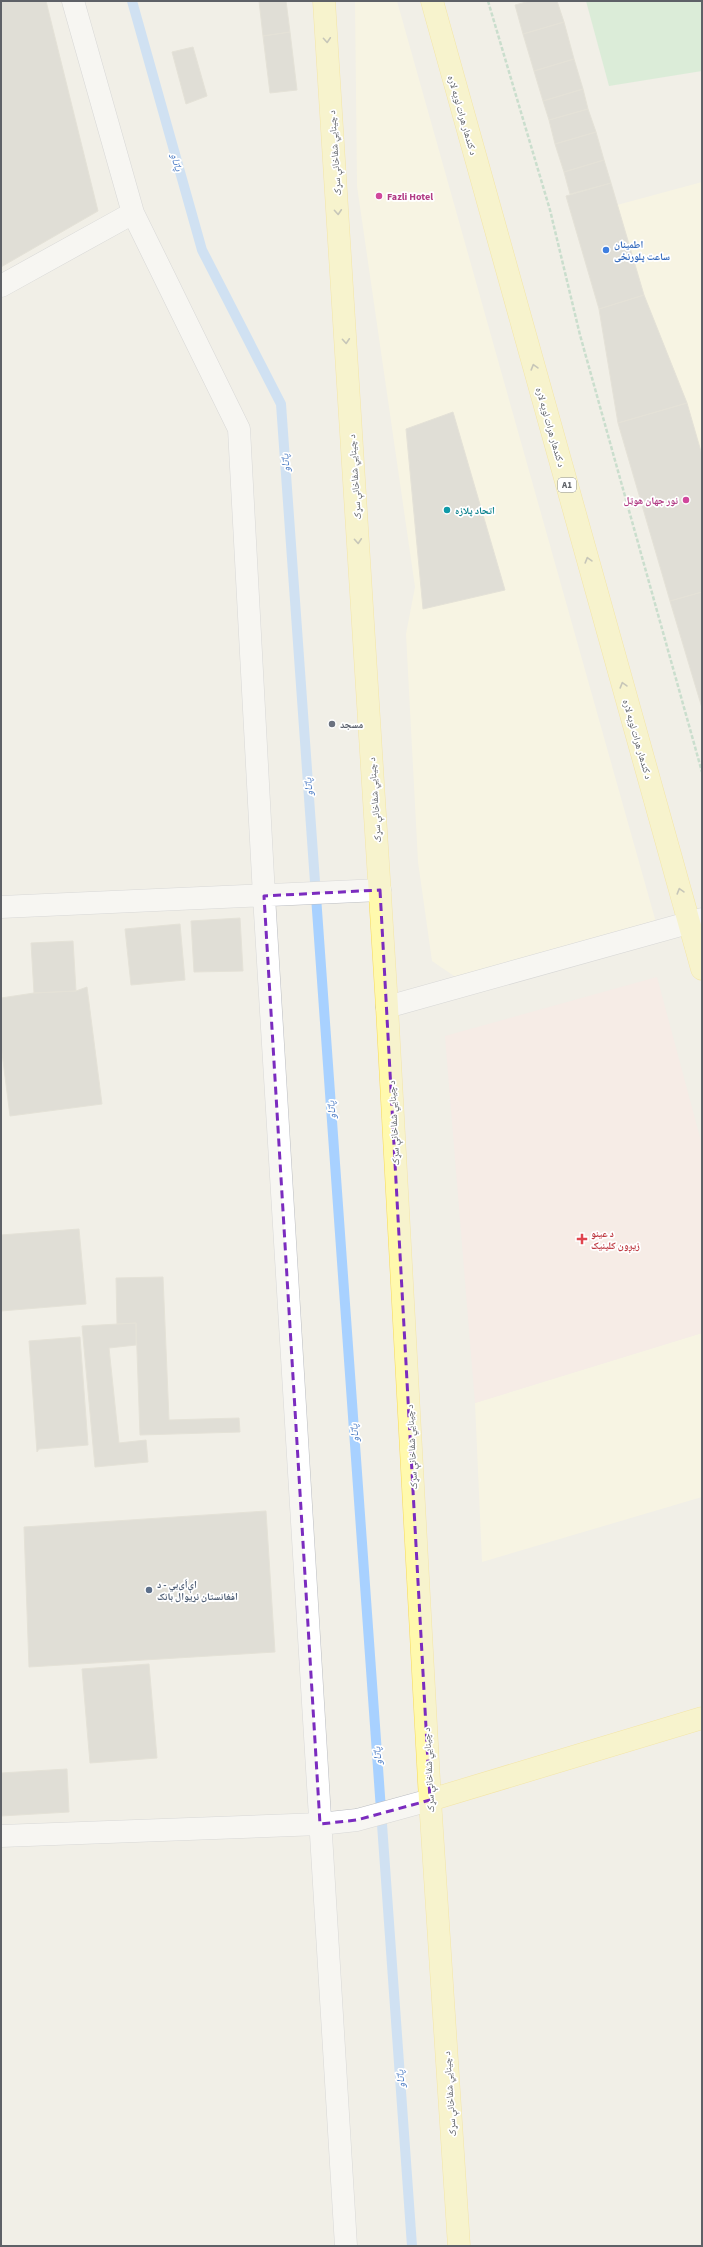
<svg xmlns="http://www.w3.org/2000/svg" width="703" height="2247" viewBox="0 0 703 2247" font-family="'Source Sans 3','Noto Naskh Arabic',sans-serif">
<style>
.commercial{fill:#fffadd}
.medical{fill:#fde8e4}
.green{fill:#c2e9c6}
.lines{fill:none;stroke-linecap:round;stroke-linejoin:round}
.stream{stroke:#a8d1ff;stroke-width:10}
.building{fill:#cccac2;stroke:#d6d2c4}
.minor-casing{stroke:#bbbdc2;stroke-width:23}
.major-casing{stroke:#f7da59;stroke-width:23}
.path{stroke:#9bcaad;stroke-width:2.5;stroke-dasharray:4 2;stroke-linecap:butt}
.minor{stroke:#fff;stroke-width:22}
.major{stroke:#fff9ad;stroke-width:22}
.oneway{stroke:#969680}
.marked{fill:none;stroke:#7b2cbf;stroke-width:3;stroke-dasharray:8 5;stroke-linejoin:round}
.hotel-dot{fill:#d1479c;stroke:#fff;stroke-width:1.5}
.shop-dot{fill:#3f7fe0;stroke:#fff;stroke-width:1.5}
.culture-dot{fill:#0f9aa8;stroke:#fff;stroke-width:1.5}
.worship-dot{fill:#6b7280;stroke:#fff;stroke-width:1.5}
.health-dot{fill:#e0444e;stroke:#fff;stroke-width:1.5}
.service-dot{fill:#5c6f8a;stroke:#fff;stroke-width:1.5}
.labels{text-anchor:middle;stroke-width:3.5;stroke-linejoin:round;paint-order:stroke}
.shield{fill:#fff;stroke:#8e9095;stroke-width:1}
.shield-label{font-size:9px;font-weight:bold;fill:#5e6167}
.street-label{font-size:10px;fill:#5e6167;stroke:#fff}
.hotel-label{font-size:10px;font-weight:bold;fill:#b23c85;stroke:#fff;text-anchor:start}
.shop-label{font-size:10px;font-weight:bold;fill:#366cbe;stroke:#fff;text-anchor:start}
.culture-label{font-size:10px;font-weight:bold;fill:#0d838f;stroke:#fff;text-anchor:start}
.worship-label{font-size:10px;font-weight:bold;fill:#5b616d;stroke:#fff;text-anchor:start}
.health-label{font-size:10px;font-weight:bold;fill:#be3a42;stroke:#fff;text-anchor:start}
.service-label{font-size:10px;font-weight:bold;fill:#4e5e75;stroke:#fff;text-anchor:start}
.water-label{font-size:11px;font-style:italic;fill:#4174c0;stroke:#fff}
</style>
<rect width="100%" height="100%" fill="#f1efe7"/>
<path class="commercial" d="M355 1H397L657 926 469 977 454 976 432 961 418 862 406 634 415 587 357 186Z
M702 182V455L644 295 617 205Z
M702 1333V1497L482 1562 475 1403Z"/>
<path class="medical" d="M657 977 702 1145V1333L475 1403 445 1036Z"/>
<path class="green" d="M586 1H702V71L609 86Z"/>
<g class="lines">
<path class="stream" d="M132 1 202 250 281 404 412 2246"/>
</g>
<path class="building" d="M1 1H46L98 211 1 267Z
M259 1H286L290 32 263 36Z
M530 1H557L564 22 523 34 515 5Z
M564 22 574 59 534 71 523 34Z
M290 32 297 90 270 93 263 36Z
M193 47 207 96 186 104 172 52Z
M574 59 583 89 543 101 534 71Z
M583 89 588 109 549 120 543 101Z
M588 109 596 132 555 144 549 120Z
M596 132 604 160 564 172 555 144Z
M604 160 611 183 570 194 564 172Z
M611 183 644 295 599 309 566 196Z
M644 295 687 403 618 423 599 309Z
M687 403 702 455V592L670 601 618 423Z
M453 412 505 590 423 609 406 429Z
M702 592V708L670 601Z
M240 918 243 971 194 972 191 921Z
M180 924 185 980 131 985 125 929Z
M73 941 76 991 34 993 31 943Z
M87 987 102 1104 10 1116 1 1045V998L34 993 76 991Z
M79 1229 86 1304 1 1311V1235Z
M163 1277 169 1420 239 1418 240 1432 140 1435 136 1323 117 1324 116 1278Z
M136 1323V1345L109 1348 119 1443 146 1440 148 1462 95 1467 82 1326Z
M80 1337 88 1445 39 1449 37 1452 29 1341Z
M266 1511 275 1652 29 1667 24 1527Z
M149 1664 157 1758 90 1763 82 1669Z
M67 1769 69 1812 1 1816V1773Z"/>
<g class="lines">
<defs>
<path id="minor" d="M73 1 133 213 239 429 264 896 346 2246
M1 286 133 213
M1 907 380 890
M387 1007 702 919
M1 1836 320 1824 357 1820 430 1800"/>
<path id="major" d="M324 1 387 1007 430 1800 459 2246
M432 1 702 969
M430 1800 702 1718"/>
</defs>
<use href="#minor" class="minor-casing"/>
<use href="#major" class="major-casing"/>
<path class="path" d="M488 1 550 210 580 335 702 772"/>
<use href="#minor" class="minor"/>
<use href="#major" class="major"/>
</g>
<defs><path id="oneway-chevron" d="M-2-3.5L2.5 0L-2 3.5" fill="none" stroke-width="1.6" stroke-linecap="round" stroke-linejoin="round"/></defs>
<g class="oneway">
<use href="#oneway-chevron" transform="translate(327 40) rotate(86)"/>
<use href="#oneway-chevron" transform="translate(338 212) rotate(86)"/>
<use href="#oneway-chevron" transform="translate(346 341) rotate(86)"/>
<use href="#oneway-chevron" transform="translate(534 367) rotate(-106)"/>
<use href="#oneway-chevron" transform="translate(358 541) rotate(86)"/>
<use href="#oneway-chevron" transform="translate(588 560) rotate(-106)"/>
<use href="#oneway-chevron" transform="translate(623 685) rotate(-106)"/>
<use href="#oneway-chevron" transform="translate(680 891) rotate(-106)"/>
</g>
<path d="M0 0H703V2247H0ZM380 890 430 1800 357 1820 320 1824 264 896Z" fill="#f1efe7" fill-opacity=".55" fill-rule="evenodd"/>
<path class="marked" d="M380 890 430 1800 357 1820 320 1824 264 896Z"/>
<g class="hotel-dot">
<circle cx="379" cy="196" r="4"/>
<circle cx="686" cy="500" r="4"/>
</g>
<circle class="shop-dot" cx="606" cy="250" r="4"/>
<circle class="culture-dot" cx="447" cy="510" r="4"/>
<circle class="worship-dot" cx="332" cy="724" r="4"/>
<path class="health-dot" d="M580 1233h4v4h4v4h-4v4h-4v-4h-4v-4h4z"/>
<circle class="service-dot" cx="149" cy="1590" r="4"/>
<g class="labels">
<rect class="shield" x="558" y="478" width="18" height="14" rx="3"/>
<g class="shield-label">
<text x="567" y="488">A1</text>
</g>
<g class="street-label">
<text transform="translate(463 115) rotate(74)" y="4">د کندهار هرات لویه لاره</text>
<text transform="translate(334 153) rotate(-94)" y="4">د چينايي شفاخانې سړک</text>
<text transform="translate(551 427) rotate(74)" y="4">د کندهار هرات لویه لاره</text>
<text transform="translate(354 477) rotate(-94)" y="4">د چينايي شفاخانې سړک</text>
<text transform="translate(638 739) rotate(74)" y="4">د کندهار هرات لویه لاره</text>
<text transform="translate(374 800) rotate(-94)" y="4">د چينايي شفاخانې سړک</text>
<text transform="translate(393 1123) rotate(-93)" y="4">د چينايي شفاخانې سړک</text>
<text transform="translate(411 1447) rotate(-93)" y="4">د چينايي شفاخانې سړک</text>
<text transform="translate(428 1770) rotate(-93)" y="4">د چينايي شفاخانې سړک</text>
<text transform="translate(449 2094) rotate(-94)" y="4">د چينايي شفاخانې سړک</text>
</g>
<g class="hotel-label">
<text x="387" y="200">Fazli Hotel</text>
<text x="678" y="504" text-anchor="end">نور جهان هوټل</text>
</g>
<g class="shop-label">
<text x="614" y="248">اطمینان<tspan x="614" dy="12">ساعت پلورنځی</tspan></text>
</g>
<g class="culture-label">
<text x="455" y="514">اتحاد پلازه</text>
</g>
<g class="worship-label">
<text x="340" y="728">مسجد</text>
</g>
<g class="health-label">
<text x="591" y="1237">د عینو<tspan x="591" dy="12">زیږون کلینیک</tspan></text>
</g>
<g class="service-label">
<text x="157" y="1588">اې‌اَی‌بي - د<tspan x="157" dy="12">افغانستان نړیوال بانک</tspan></text>
</g>
<g class="water-label">
<text transform="translate(177 162) rotate(74)" y="4">پاتاو</text>
<text transform="translate(285 463) rotate(-94)" y="4">پاتاو</text>
<text transform="translate(308 787) rotate(-94)" y="4">پاتاو</text>
<text transform="translate(331 1110) rotate(-94)" y="4">پاتاو</text>
<text transform="translate(354 1433) rotate(-94)" y="4">پاتاو</text>
<text transform="translate(377 1756) rotate(-94)" y="4">پاتاو</text>
<text transform="translate(400 2079) rotate(-94)" y="4">پاتاو</text>
</g>
</g>
<rect width="703" height="2247" fill="none" stroke="#5e6167" stroke-width="4"/>
</svg>
